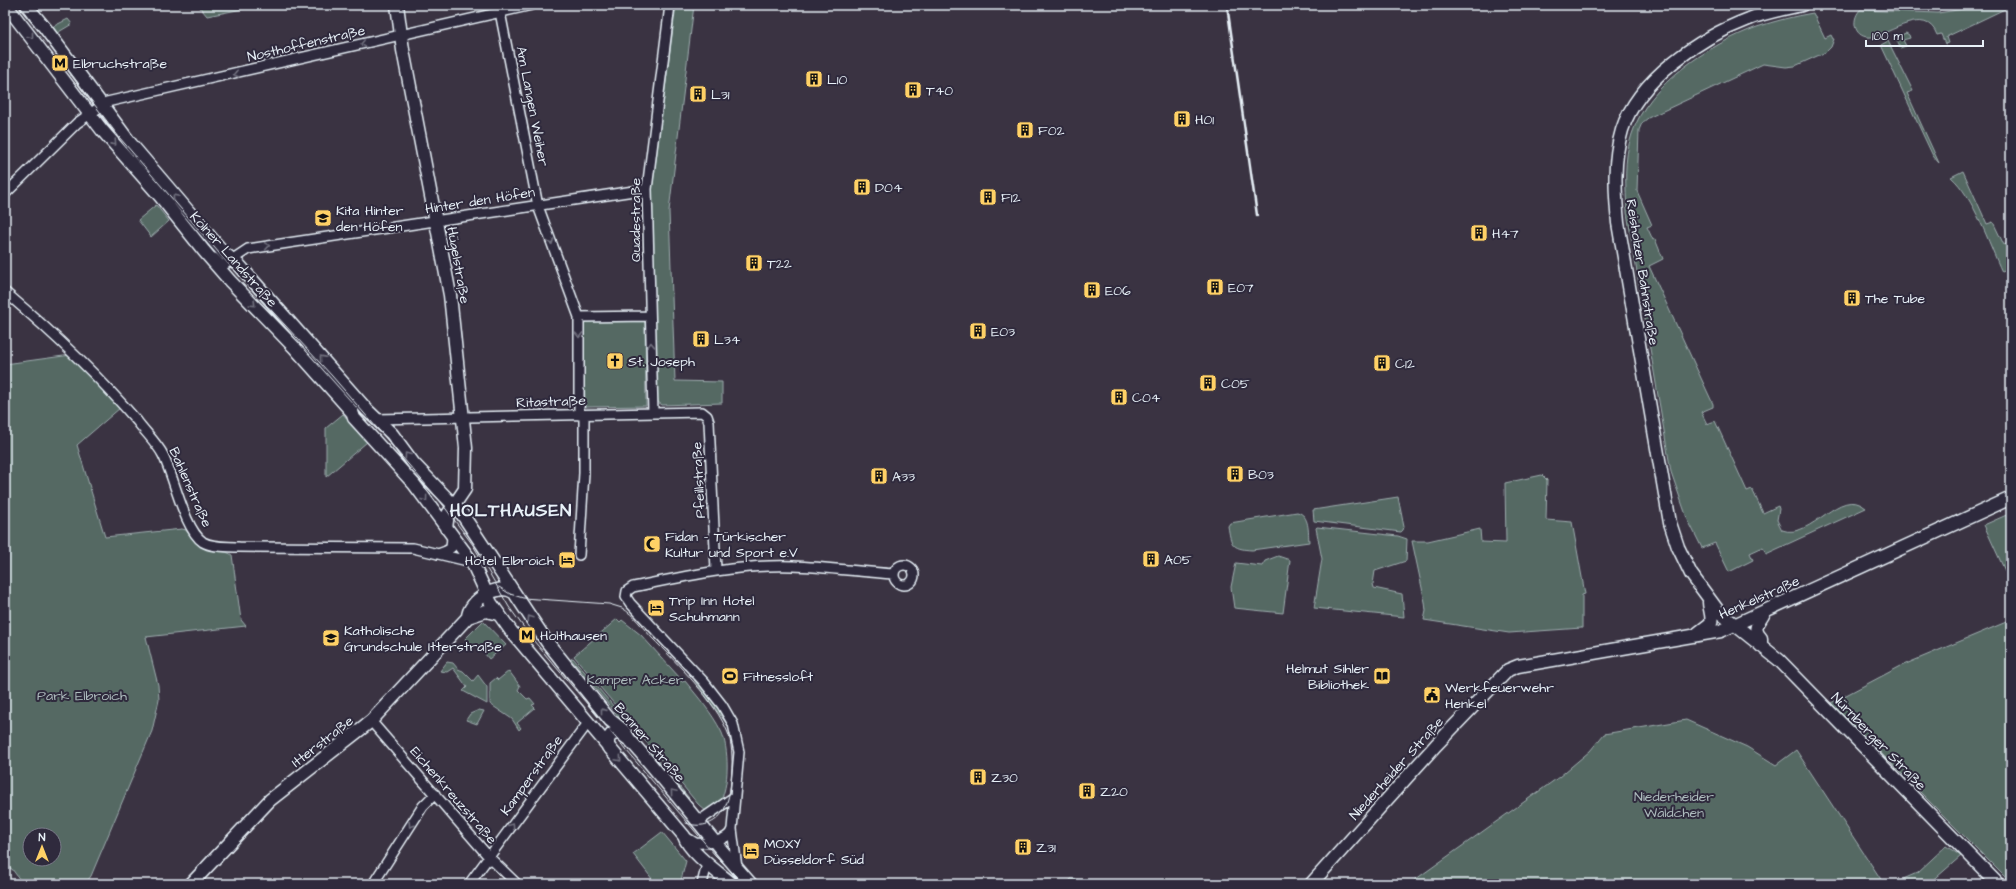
<svg xmlns="http://www.w3.org/2000/svg" width="2016" height="889" viewBox="0 0 2016 889" font-family="'Architects Daughter',sans-serif">
<style>
.green{fill:#546964;stroke:#9eadae;fill-rule:evenodd}
.lines{fill:none;stroke-linecap:round;stroke-linejoin:round}
.street-casing{stroke:#e8f1f8;stroke-width:12}
.secondary-casing{stroke:#e8f1f8;stroke-width:15}
.street{stroke:#2f2a3d;stroke-width:9}
.secondary{stroke:#2f2a3d;stroke-width:12}
.tram{stroke:#e8f1f8;stroke-width:1}
.rail{stroke:#e8f1f8;stroke-width:2.5}
.oneway{stroke:#70707e}
.labels{text-anchor:middle;stroke-width:4;stroke-linejoin:round;paint-order:stroke}
.street-label{font-size:14px;fill:#e8f1f8;stroke:#2f2a3d}
.poi-label{font-size:14px;fill:#e8f1f8;stroke:#2f2a3d;text-anchor:start}
.park-label{font-size:14px;fill:#adbbbd;stroke:#2f2a3d}
.district-label{font-size:18px;font-weight:bold;letter-spacing:1px;fill:#e8f1f8;stroke:#2f2a3d}
</style>
<rect width="100%" height="100%" fill="#3a3342"/>
<filter id="ink" filterUnits="userSpaceOnUse"><feTurbulence type="fractalNoise" baseFrequency=".025" numOctaves="2"/><feDisplacementMap in="SourceGraphic" scale="8" xChannelSelector="R" yChannelSelector="G"/><feConvolveMatrix kernelMatrix="1 2 1 2 8 2 1 2 1" color-interpolation-filters="sRGB"/></filter>
<g filter="url(#ink)">
<path class="green" d="M198 5H263L207 16Z
M676 5H694L669 211 675 381 722 382V403L662 405 658 402 656 388 651 197Z
M1989 5 2011 6 1946 37 1948 43 1945 44 1941 34 1937 35C1926 5 1890 34 1872 37 1855 39 1850 21 1860 10L1938 13Z
M1813 13 1825 38 1831 35 1833 39H1834L1831 47 1826 52 1795 66 1786 67 1763 64 1648 118 1642 123 1639 130 1637 191 1652 225 1647 227 1653 240 1655 239 1663 259 1649 266 1713 404V407L1701 412 1707 424 1715 421 1747 491 1752 489 1763 513 1778 506 1779 509 1777 520 1782 530C1812 541 1839 485 1866 508L1766 554 1763 547 1750 553 1753 560 1729 572 1715 543 1702 548 1687 518 1671 472 1627 213C1626 187 1623 159 1632 134 1648 84 1710 44 1757 27 1775 21 1794 16 1813 13Z
M68 19 72 24 57 33 52 27Z
M1906 33 1909 35 1910 38 1903 40 1906 46 1900 48 1896 37Z
M1888 41 1913 91 1907 93 1939 163 1933 156 1881 45Z
M1963 171 1987 224 1993 222 2004 245 2011 242V268L2002 272C1989 244 1974 197 1951 177Z
M156 205 169 221 151 237 138 220Z
M583 319H645L646 406 585 407Z
M71 355 120 408 77 445 105 537 182 529 186 530C194 542 201 550 217 551 223 552 226 551 232 555L241 620 246 626 146 637 158 685 159 700 152 731 91 876 85 884H23L12 869 5 868V364ZM30 835H54V859H30Z
M343 414 367 442 326 477V428Z
M1542 475 1547 480 1546 520 1572 522 1585 594 1582 595V628L1509 633 1424 620 1426 611 1425 602 1412 541H1428L1480 529 1481 542 1506 543 1505 483Z
M1398 497 1404 527 1403 530 1401 532 1314 521 1313 510Z
M1297 512C1310 515 1308 532 1309 542L1252 550C1231 549 1231 544 1228 526L1230 523Z
M2011 513V584L1984 525Z
M1317 527 1398 536 1407 539 1406 561 1375 571 1373 584 1374 588 1402 594 1404 617 1314 608 1322 559 1316 528Z
M1278 556 1290 560 1283 613 1234 608 1231 587 1236 563 1262 566 1265 561Z
M617 619 620 622 622 620 641 635 680 678 682 682 685 681C698 697 712 713 721 731 729 746 730 788 719 803 716 806 711 809 708 813L698 804 622 713 626 709 621 703 616 706 574 656Z
M2011 620V883L1831 703 1901 666Z
M483 621 506 645 489 659 477 644 473 647 465 639Z
M573 658 625 720 623 722 571 659Z
M447 662 453 663 458 669 463 671 473 681 478 675 487 687V704L463 691 467 687 453 668 447 672 440 671Z
M509 671 520 686 518 690 527 699 530 698 535 704 532 705 535 708 517 723 521 728 519 730 512 719 490 704V683L496 678 498 680Z
M697 679 720 708 729 727 694 680Z
M479 710 484 711 477 724 466 720 470 714Z
M1686 720 1747 747 1776 765 1796 750 1884 884H1409L1559 777 1590 751 1604 734Z
M647 747 689 798 688 799 645 748Z
M662 832 686 861 680 884H656L633 854Z
M1946 846 1961 856 1929 884H1892L1917 873Z
M1071 879 1111 884H1066Z"/>
<g class="lines">
<defs>
<path id="street" d="M500 12 538 206 579 317V415
M5 194 77 123 107 102 532 5
M214 258 220 264 224 265 248 249 647 189
M5 292C52 332 97 374 137 421 145 432 157 443 163 455 174 476 184 529 203 542 213 548 228 546 239 547L413 548 472 562
M579 317 650 316
M653 412 647 189 670 5
M377 419 702 412 707 416 709 422 716 570
M438 554 446 551 451 548 452 537
M579 555 584 473V415
M894 575a10 10 0 1 1 20 0a10 10 0 1 1-20 0Z
M371 721 489 857 517 884
M699 821 734 797
M685 837C689 838 692 842 696 843 707 844 729 841 732 829
M737 868 732 829 739 752 733 724 722 705 704 682 630 603 626 597 627 591 633 587C686 576 739 564 793 566 827 567 860 572 894 574
M373 884 423 806 435 794
M469 884 588 723
M702 884 707 864"/>
<path id="secondary" d="M6 5 102 130 160 196 204 251 230 281 294 347 352 412 354 418 414 484 472 562 491 603 511 631 684 836C689 852 719 873 732 884
M26 5 45 28 131 144 224 253 240 266 367 410 392 434 414 464 462 514 547 642 610 720 624 731 629 739C671 786 708 837 751 884
M397 5 403 50 450 295 466 448 465 489 448 514 446 528
M1802 5C1784 9 1766 12 1749 19 1701 37 1638 79 1622 130 1613 160 1615 192 1618 223L1670 523 1678 547 1691 574 1719 612 1779 660 1998 884
M468 617C468 601 499 582 513 592
M1698 633 1711 623C1713 616 1709 609 1709 602
M1761 646V638C1751 628 1760 622 1764 613
M608 747V739L612 734 620 733 628 739
M191 884 270 800 371 721 468 617 486 611 498 614
M1311 884 1436 745 1508 670 1518 666 1721 631 2011 498"/>
</defs>
<use href="#street" class="street-casing"/>
<use href="#secondary" class="secondary-casing"/>
<use href="#street" class="street"/>
<use href="#secondary" class="secondary"/>
<path class="tram" d="M19 5 119 137 226 261 332 376 440 501 473 545 509 607 533 640 715 855 744 884
M499 587 510 594 523 598 609 604 622 608C634 615 643 628 652 638 676 662 716 702 728 733 735 750 733 798 722 813 714 825 699 828 686 823"/>
<path class="rail" d="M1227 5 1257 215"/>
</g>
<defs><path id="oneway-chevron" d="M-2-3.5L2.5 0L-2 3.5" fill="none" stroke-width="1.6" stroke-linecap="round" stroke-linejoin="round"/></defs>
<g class="oneway">
<use href="#oneway-chevron" transform="translate(31 36) rotate(52)"/>
<use href="#oneway-chevron" transform="translate(363 44) rotate(167)"/>
<use href="#oneway-chevron" transform="translate(236 74) rotate(167)"/>
<use href="#oneway-chevron" transform="translate(114 143) rotate(48)"/>
<use href="#oneway-chevron" transform="translate(175 197) rotate(-131)"/>
<use href="#oneway-chevron" transform="translate(551 242) rotate(70)"/>
<use href="#oneway-chevron" transform="translate(267 246) rotate(-9)"/>
<use href="#oneway-chevron" transform="translate(253 304) rotate(46)"/>
<use href="#oneway-chevron" transform="translate(579 335) rotate(89)"/>
<use href="#oneway-chevron" transform="translate(651 345) rotate(-92)"/>
<use href="#oneway-chevron" transform="translate(322 358) rotate(-132)"/>
<use href="#oneway-chevron" transform="translate(407 455) rotate(-126)"/>
<use href="#oneway-chevron" transform="translate(425 499) rotate(54)"/>
<use href="#oneway-chevron" transform="translate(530 618) rotate(-124)"/>
<use href="#oneway-chevron" transform="translate(603 711) rotate(-129)"/>
<use href="#oneway-chevron" transform="translate(619 759) rotate(49)"/>
<use href="#oneway-chevron" transform="translate(673 792) rotate(-130)"/>
<use href="#oneway-chevron" transform="translate(411 825) rotate(123)"/>
<use href="#oneway-chevron" transform="translate(512 826) rotate(-54)"/>
</g>
</g>
<defs>
<symbol id="metro-square" viewBox="-11 -11 22 22"><rect x="-9" y="-9" width="18" height="18" rx="4" fill="#ffd166" stroke="#2f2a3d"/><path d="M-5.5 5V-5H-3L0 0L3-5H5.5V5H3V-.5L0 4L-3-.5V5Z" fill="#111"/></symbol>
<symbol id="building-square" viewBox="-11 -11 22 22"><rect x="-9" y="-9" width="18" height="18" rx="4" fill="#ffd166" stroke="#2f2a3d"/><path d="M-4-6H4V6H1V3H-1V6H-4ZM-2.5-4.3h1.7v1.8h-1.7ZM.8-4.3h1.7v1.8H.8ZM-2.5-1h1.7V.8h-1.7ZM.8-1h1.7V.8H.8Z" fill="#111"/></symbol>
<symbol id="school-square" viewBox="-11 -11 22 22"><rect x="-9" y="-9" width="18" height="18" rx="4" fill="#ffd166" stroke="#2f2a3d"/><path d="M0-5L7-2L0 1L-7-2ZM-4 1L0 2.5L4 1V4Q0 6-4 4Z" fill="#111"/></symbol>
<symbol id="church-square" viewBox="-11 -11 22 22"><rect x="-9" y="-9" width="18" height="18" rx="4" fill="#ffd166" stroke="#2f2a3d"/><path d="M-1.2-6h2.4v3.5h3.3v2.4h-3.3V6h-2.4V-.1h-3.3v-2.4h3.3Z" fill="#111"/></symbol>
<symbol id="mosque-square" viewBox="-11 -11 22 22"><rect x="-9" y="-9" width="18" height="18" rx="4" fill="#ffd166" stroke="#2f2a3d"/><path d="M3.5-4.9A6 6 0 1 0 3.5 4.9A5 5 0 1 1 3.5-4.9Z" fill="#111"/></symbol>
<symbol id="hotel-square" viewBox="-11 -11 22 22"><rect x="-9" y="-9" width="18" height="18" rx="4" fill="#ffd166" stroke="#2f2a3d"/><path d="M-6-4.5h1.5V1H6V5H4.5V3h-9V5H-6ZM-4 0a1.8 1.8 0 1 1 3.6 0ZM.5 0V-2.5h3Q6-2.5 6 0Z" fill="#111"/></symbol>
<symbol id="stadium-square" viewBox="-11 -11 22 22"><rect x="-9" y="-9" width="18" height="18" rx="4" fill="#ffd166" stroke="#2f2a3d"/><path d="M0-5a6.5 5 0 1 0 0 10a6.5 5 0 1 0 0-10ZM-3.5-1.8h7v3.6h-7Z" fill="#111"/></symbol>
<symbol id="library-square" viewBox="-11 -11 22 22"><rect x="-9" y="-9" width="18" height="18" rx="4" fill="#ffd166" stroke="#2f2a3d"/><path d="M-6-4Q-3-5.5-.7-3.5V5Q-3 3-6 4ZM6-4Q3-5.5 .7-3.5V5Q3 3 6 4Z" fill="#111"/></symbol>
<symbol id="civic-square" viewBox="-11 -11 22 22"><rect x="-9" y="-9" width="18" height="18" rx="4" fill="#ffd166" stroke="#2f2a3d"/><path d="M-.6-6.5H3V-4.5H.6V-3L4-1V1h2V6H-6V1h2V-1L-.6-3ZM-1.2 2.5V6h2.4V2.5Z" fill="#111"/></symbol>
</defs>
<g fill-rule="evenodd">
<use href="#metro-square" x="50" y="53" width="20" height="20"/>
<use href="#building-square" x="804" y="69" width="20" height="20"/>
<use href="#building-square" x="903" y="80" width="20" height="20"/>
<use href="#building-square" x="688" y="84" width="20" height="20"/>
<use href="#building-square" x="1172" y="109" width="20" height="20"/>
<use href="#building-square" x="1015" y="120" width="20" height="20"/>
<use href="#building-square" x="852" y="177" width="20" height="20"/>
<use href="#building-square" x="978" y="187" width="20" height="20"/>
<use href="#school-square" x="313" y="208" width="20" height="20"/>
<use href="#building-square" x="1469" y="223" width="20" height="20"/>
<use href="#building-square" x="744" y="253" width="20" height="20"/>
<use href="#building-square" x="1205" y="277" width="20" height="20"/>
<use href="#building-square" x="1082" y="280" width="20" height="20"/>
<use href="#building-square" x="1842" y="288" width="20" height="20"/>
<use href="#building-square" x="968" y="321" width="20" height="20"/>
<use href="#building-square" x="691" y="329" width="20" height="20"/>
<use href="#church-square" x="605" y="351" width="20" height="20"/>
<use href="#building-square" x="1372" y="353" width="20" height="20"/>
<use href="#building-square" x="1198" y="373" width="20" height="20"/>
<use href="#building-square" x="1109" y="387" width="20" height="20"/>
<use href="#building-square" x="1225" y="464" width="20" height="20"/>
<use href="#building-square" x="869" y="466" width="20" height="20"/>
<use href="#mosque-square" x="642" y="534" width="20" height="20"/>
<use href="#building-square" x="1141" y="549" width="20" height="20"/>
<use href="#hotel-square" x="557" y="550" width="20" height="20"/>
<use href="#hotel-square" x="646" y="598" width="20" height="20"/>
<use href="#metro-square" x="517" y="625" width="20" height="20"/>
<use href="#school-square" x="321" y="628" width="20" height="20"/>
<use href="#stadium-square" x="720" y="666" width="20" height="20"/>
<use href="#library-square" x="1372" y="666" width="20" height="20"/>
<use href="#civic-square" x="1422" y="685" width="20" height="20"/>
<use href="#building-square" x="968" y="767" width="20" height="20"/>
<use href="#building-square" x="1077" y="781" width="20" height="20"/>
<use href="#building-square" x="1013" y="837" width="20" height="20"/>
<use href="#hotel-square" x="741" y="841" width="20" height="20"/>
</g>
<g class="labels">
<g class="street-label">
<text transform="translate(306 43) rotate(-13)" y="5">Nosthoffenstraße</text>
<text transform="translate(533 106) rotate(79)" y="5">Am Langen Weiher</text>
<text transform="translate(480 200) rotate(-9)" y="5">Hinter den Höfen</text>
<text transform="translate(635 220) rotate(-90)" y="5">Quadestraße</text>
<text transform="translate(234 259) rotate(48)" y="5">Kölner Landstraße</text>
<text transform="translate(459 265) rotate(80)" y="5">Hügelstraße</text>
<text transform="translate(1643 272) rotate(81)" y="5">Reisholzer Bahnstraße</text>
<text transform="translate(551 401) rotate(-2)" y="5">Ritastraße</text>
<text transform="translate(698 480) rotate(-93)" y="5">Pfeillstraße</text>
<text transform="translate(191 487) rotate(66)" y="5">Bahlenstraße</text>
<text transform="translate(1759 597) rotate(-24)" y="5">Henkelstraße</text>
<text transform="translate(322 741) rotate(-38)" y="5">Itterstraße</text>
<text transform="translate(1879 741) rotate(46)" y="5">Nürnberger Straße</text>
<text transform="translate(650 742) rotate(49)" y="5">Bonner Straße</text>
<text transform="translate(1396 768) rotate(-48)" y="5">Niederheider Straße</text>
<text transform="translate(531 775) rotate(-54)" y="5">Kamperstraße</text>
<text transform="translate(454 795) rotate(49)" y="5">Eichenkreuzstraße</text>
</g>
<g class="poi-label">
<text x="73" y="68">Elbruchstraße</text>
<text x="827" y="84">L10</text>
<text x="926" y="95">T40</text>
<text x="711" y="99">L31</text>
<text x="1195" y="124">H01</text>
<text x="1038" y="135">F02</text>
<text x="875" y="192">D04</text>
<text x="1001" y="202">F12</text>
<text x="336" y="215">Kita Hinter<tspan x="336" dy="16">den Höfen</tspan></text>
<text x="1492" y="238">H47</text>
<text x="767" y="268">T22</text>
<text x="1228" y="292">E07</text>
<text x="1105" y="295">E06</text>
<text x="1865" y="303">The Tube</text>
<text x="991" y="336">E03</text>
<text x="714" y="344">L34</text>
<text x="628" y="366">St. Joseph</text>
<text x="1395" y="368">C12</text>
<text x="1221" y="388">C05</text>
<text x="1132" y="402">C04</text>
<text x="1248" y="479">B03</text>
<text x="892" y="481">A33</text>
<text x="665" y="541">Fidan - Türkischer<tspan x="665" dy="16">Kultur und Sport e.V</tspan></text>
<text x="1164" y="564">A05</text>
<text x="554" y="565" text-anchor="end">Hotel Elbroich</text>
<text x="669" y="605">Trip Inn Hotel<tspan x="669" dy="16">Schuhmann</tspan></text>
<text x="344" y="635">Katholische<tspan x="344" dy="16">Grundschule Itterstraße</tspan></text>
<text x="540" y="640">Holthausen</text>
<text x="1369" y="673" text-anchor="end">Helmut Sihler<tspan x="1369" dy="16">Bibliothek</tspan></text>
<text x="743" y="681">Fitnessloft</text>
<text x="1445" y="692">Werkfeuerwehr<tspan x="1445" dy="16">Henkel</tspan></text>
<text x="991" y="782">Z30</text>
<text x="1100" y="796">Z20</text>
<text x="764" y="848">MOXY<tspan x="764" dy="16">Düsseldorf Süd</tspan></text>
<text x="1036" y="852">Z31</text>
</g>
<g class="park-label">
<text x="635" y="684">Kamper Acker</text>
<text x="82" y="700">Park Elbroich</text>
<text x="1674" y="801">Niederheider<tspan x="1674" dy="16">Wäldchen</tspan></text>
</g>
<g class="district-label">
<text x="511" y="516">HOLTHAUSEN</text>
</g>
</g>
<rect width="2016" height="889" fill="none" stroke="#2f2a3d" stroke-width="20"/>
<rect x="10" y="10" width="1996" height="869" fill="none" stroke="#e8f1f8" stroke-width="1.5" filter="url(#ink)"/>
<g transform="translate(42 847)"><circle r="19" fill="#2f2a3d" stroke="#797a88"/>
<path d="M0-3L7 15L0 10L-7 15Z" fill="#ffd166"/>
<text y="-6" font-size="11" font-weight="bold" text-anchor="middle" fill="#e8f1f8">N</text>
</g>
<path d="M1866 40v6h117v-6" fill="none" stroke="#e8f1f8" stroke-width="2"/>
<text x="1872" y="40" font-size="12" fill="#e8f1f8" stroke="#2f2a3d" stroke-width="3" paint-order="stroke">100 m</text>
</svg>
